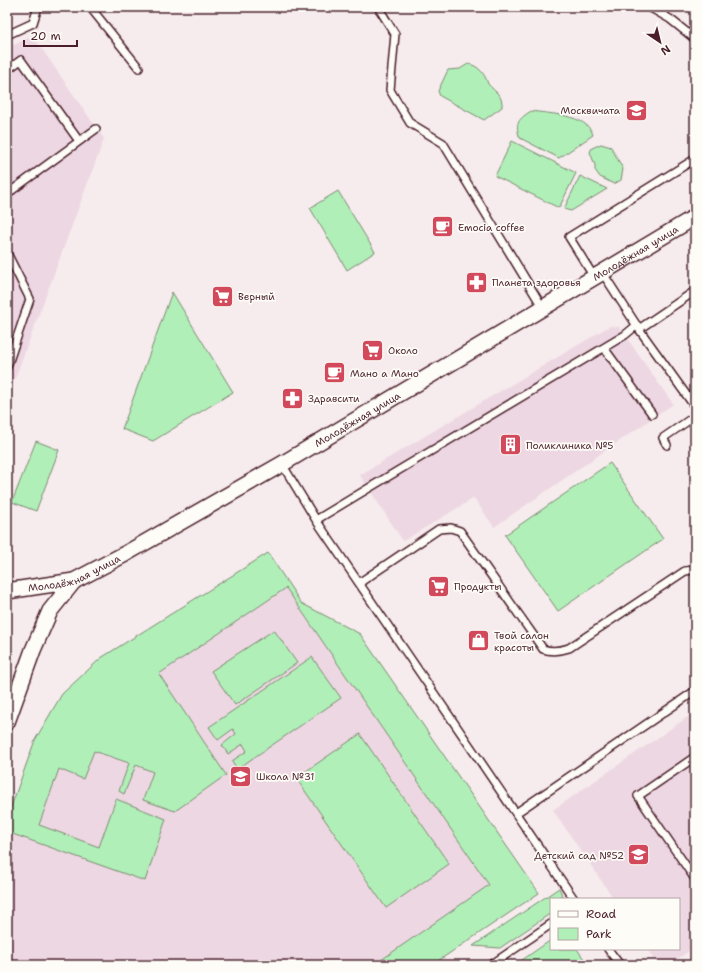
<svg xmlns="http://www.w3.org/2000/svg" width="702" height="972" viewBox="0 0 702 972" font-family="'Shantell Sans',sans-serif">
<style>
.built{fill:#edd7e2}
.green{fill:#b0f0b8;stroke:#7d8872}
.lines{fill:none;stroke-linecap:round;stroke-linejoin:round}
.lane-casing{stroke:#4a1f2b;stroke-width:10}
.street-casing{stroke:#4a1f2b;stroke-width:18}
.lane{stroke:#fdfcf7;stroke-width:7}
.street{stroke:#fdfcf7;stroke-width:15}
.labels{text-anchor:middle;stroke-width:3.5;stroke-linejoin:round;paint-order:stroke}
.poi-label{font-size:10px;fill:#4a1f2b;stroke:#fdfcf7;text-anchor:start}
.street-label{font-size:10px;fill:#4a1f2b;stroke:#fdfcf7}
</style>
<rect width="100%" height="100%" fill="#f6ebed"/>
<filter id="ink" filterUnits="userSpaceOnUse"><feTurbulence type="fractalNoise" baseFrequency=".025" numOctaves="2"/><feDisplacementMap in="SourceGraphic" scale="8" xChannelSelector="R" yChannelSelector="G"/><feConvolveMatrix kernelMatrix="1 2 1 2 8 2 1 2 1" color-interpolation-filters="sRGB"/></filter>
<g filter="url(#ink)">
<path class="built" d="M33 36 104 139 7 400V48Z
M610 326 619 327 673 404 494 527 474 498 403 541 360 475Z
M268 553 301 603 360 634 528 878 403 965H7V818L35 740 62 694 101 658Z
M695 712V947L668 965H659L648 949H679V899H614L553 810Z"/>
<path class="green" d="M468 64C478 65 485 74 488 84 495 92 503 95 502 107L484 120 440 96 438 91 448 70 460 69Z
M531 111C549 114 587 114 593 135L559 158 520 138C514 123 519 119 531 111Z
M512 141 576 173 559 208 495 176Z
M601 144 611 147 623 169 621 180 614 184 600 177 595 170V165L590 152 592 148Z
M580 176 607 189 571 211 564 209Z
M338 191 375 252 347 270 310 208Z
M172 292 233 392 153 441 122 429Z
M36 441 59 450 36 511 12 502Z
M610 463 663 539 558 611 505 535Z
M268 553 301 603 360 634 539 893 432 965H374L489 885 286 588 159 674 226 775 175 811 143 800 153 772 136 765 124 794 119 791 129 763 94 751 83 779 59 769 39 825 99 847 116 799 166 819 145 881 7 832V818L35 740 62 694 101 658Z
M274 630 297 663 235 705 211 671Z
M312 657 341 698 237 769 232 761 247 751 243 744 228 754 222 745 236 734 233 729 218 740 209 727Z
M360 734 449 864 386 908 296 778Z
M559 888 561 892 562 899H551V913L500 948 473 946Z
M551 940V949H577L588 965H515Z"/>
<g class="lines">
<defs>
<path id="lane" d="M90 7 139 68
M378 7 395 34 390 90 410 123 443 143 543 308
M649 7 670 19 695 39
M7 35 33 23 38 7
M7 70 21 60 79 141
M7 194 96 129
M7 253 30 299 7 367
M602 272 639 329 695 407
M594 277 569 237 695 159
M639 329 695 291
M604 348 652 414
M667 445 663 438 695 416
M282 464 316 520 574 899
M316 520 369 488 625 335 637 325
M359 583 439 529 451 528 460 531 543 649C552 652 560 651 569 648L685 571 695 570
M695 757 638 796 695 879
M516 813 695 691
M608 949 620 965
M491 965 551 924"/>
<g id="street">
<path id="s1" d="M7 591 74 581 125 554 282 464 695 217"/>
<path d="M7 722 33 650 50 611 74 581"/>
</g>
</defs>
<use href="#lane" class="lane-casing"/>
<use href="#street" class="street-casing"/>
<use href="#lane" class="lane"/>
<use href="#street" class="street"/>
</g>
</g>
<defs>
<symbol id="school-square" viewBox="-11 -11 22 22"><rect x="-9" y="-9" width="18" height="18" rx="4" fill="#d1495b" stroke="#fdfcf7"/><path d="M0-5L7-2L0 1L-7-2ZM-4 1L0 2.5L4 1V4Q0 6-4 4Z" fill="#fff"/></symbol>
<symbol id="cafe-square" viewBox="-11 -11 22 22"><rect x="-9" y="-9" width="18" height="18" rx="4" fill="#d1495b" stroke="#fdfcf7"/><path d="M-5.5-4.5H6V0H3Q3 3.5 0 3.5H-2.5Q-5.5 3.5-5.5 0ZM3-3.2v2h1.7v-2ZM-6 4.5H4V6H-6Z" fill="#fff"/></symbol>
<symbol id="pharmacy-square" viewBox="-11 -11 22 22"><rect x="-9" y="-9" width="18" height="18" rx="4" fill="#d1495b" stroke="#fdfcf7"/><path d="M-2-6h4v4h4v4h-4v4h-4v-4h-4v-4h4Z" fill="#fff"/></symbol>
<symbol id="supermarket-square" viewBox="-11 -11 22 22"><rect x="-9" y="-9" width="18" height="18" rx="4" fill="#d1495b" stroke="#fdfcf7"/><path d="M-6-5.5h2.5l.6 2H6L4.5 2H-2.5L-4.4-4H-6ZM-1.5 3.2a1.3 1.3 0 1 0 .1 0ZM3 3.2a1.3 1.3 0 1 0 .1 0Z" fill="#fff"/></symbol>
<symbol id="building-square" viewBox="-11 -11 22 22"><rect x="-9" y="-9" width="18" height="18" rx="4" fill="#d1495b" stroke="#fdfcf7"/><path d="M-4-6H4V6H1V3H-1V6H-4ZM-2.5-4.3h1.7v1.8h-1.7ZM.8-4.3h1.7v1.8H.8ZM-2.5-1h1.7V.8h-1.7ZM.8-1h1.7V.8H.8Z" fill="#fff"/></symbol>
<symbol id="shop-square" viewBox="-11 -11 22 22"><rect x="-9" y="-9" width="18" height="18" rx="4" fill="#d1495b" stroke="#fdfcf7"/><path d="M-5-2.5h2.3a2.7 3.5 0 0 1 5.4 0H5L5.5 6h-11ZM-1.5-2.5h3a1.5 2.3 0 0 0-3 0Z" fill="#fff"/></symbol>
</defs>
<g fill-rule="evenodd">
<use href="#school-square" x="624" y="98" width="25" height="25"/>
<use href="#cafe-square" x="430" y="214" width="25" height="25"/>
<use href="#pharmacy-square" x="464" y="270" width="25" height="25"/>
<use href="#supermarket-square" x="210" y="284" width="25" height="25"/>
<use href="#supermarket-square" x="360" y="338" width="25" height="25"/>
<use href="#cafe-square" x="322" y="360" width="25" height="25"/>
<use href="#pharmacy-square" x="280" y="386" width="25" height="25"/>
<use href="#building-square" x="498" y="432" width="25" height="25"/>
<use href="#supermarket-square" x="426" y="574" width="25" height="25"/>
<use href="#shop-square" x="466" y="628" width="25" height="25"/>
<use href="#school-square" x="228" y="764" width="25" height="25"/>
<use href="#school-square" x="626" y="842" width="25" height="25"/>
</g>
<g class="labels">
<g class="poi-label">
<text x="620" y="114" text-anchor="end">Москвичата</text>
<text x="458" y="231">Emocia coffee</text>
<text x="492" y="286">Планета здоровья</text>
<text x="238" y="300">Верный</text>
<text x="388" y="354">Около</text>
<text x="350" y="377">Мано а Мано</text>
<text x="308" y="402">Здравсити</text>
<text x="526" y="449">Поликлиника №5</text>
<text x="454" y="590">Продукты</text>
<text x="494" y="639">Твой салон<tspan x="494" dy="12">красоты</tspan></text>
<text x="256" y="780">Школа №31</text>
<text x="624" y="859" text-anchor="end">Детский сад №52</text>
</g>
<g class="street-label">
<text dy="4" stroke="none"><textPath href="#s1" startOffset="718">Молодёжная улица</textPath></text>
<text dy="4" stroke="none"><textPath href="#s1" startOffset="394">Молодёжная улица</textPath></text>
<text dy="4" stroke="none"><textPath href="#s1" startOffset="70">Молодёжная улица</textPath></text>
</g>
</g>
<rect width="702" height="972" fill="none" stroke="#fdfcf7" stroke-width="24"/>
<rect x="12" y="12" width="678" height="948" fill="none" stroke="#4a1f2b" stroke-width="1.5" filter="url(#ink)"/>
<rect x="550" y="898" width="130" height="52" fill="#fdfcf7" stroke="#b5a4a5"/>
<rect x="558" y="911" width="20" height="6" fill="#fdfcf7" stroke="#b5a4a5"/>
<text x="586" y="918" font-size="12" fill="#4a1f2b">Road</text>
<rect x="558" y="928" width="20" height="12" fill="#b0f0b8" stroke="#b5a4a5"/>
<text x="586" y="938" font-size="12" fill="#4a1f2b">Park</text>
<g transform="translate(660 42) rotate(145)" stroke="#fdfcf7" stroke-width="3" paint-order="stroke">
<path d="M0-3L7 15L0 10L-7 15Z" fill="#4a1f2b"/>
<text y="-6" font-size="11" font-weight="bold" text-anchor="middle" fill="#4a1f2b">N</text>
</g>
<path d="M24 40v6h53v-6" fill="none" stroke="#4a1f2b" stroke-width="2"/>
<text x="30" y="40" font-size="12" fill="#4a1f2b" stroke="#fdfcf7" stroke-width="3" paint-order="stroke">20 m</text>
</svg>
